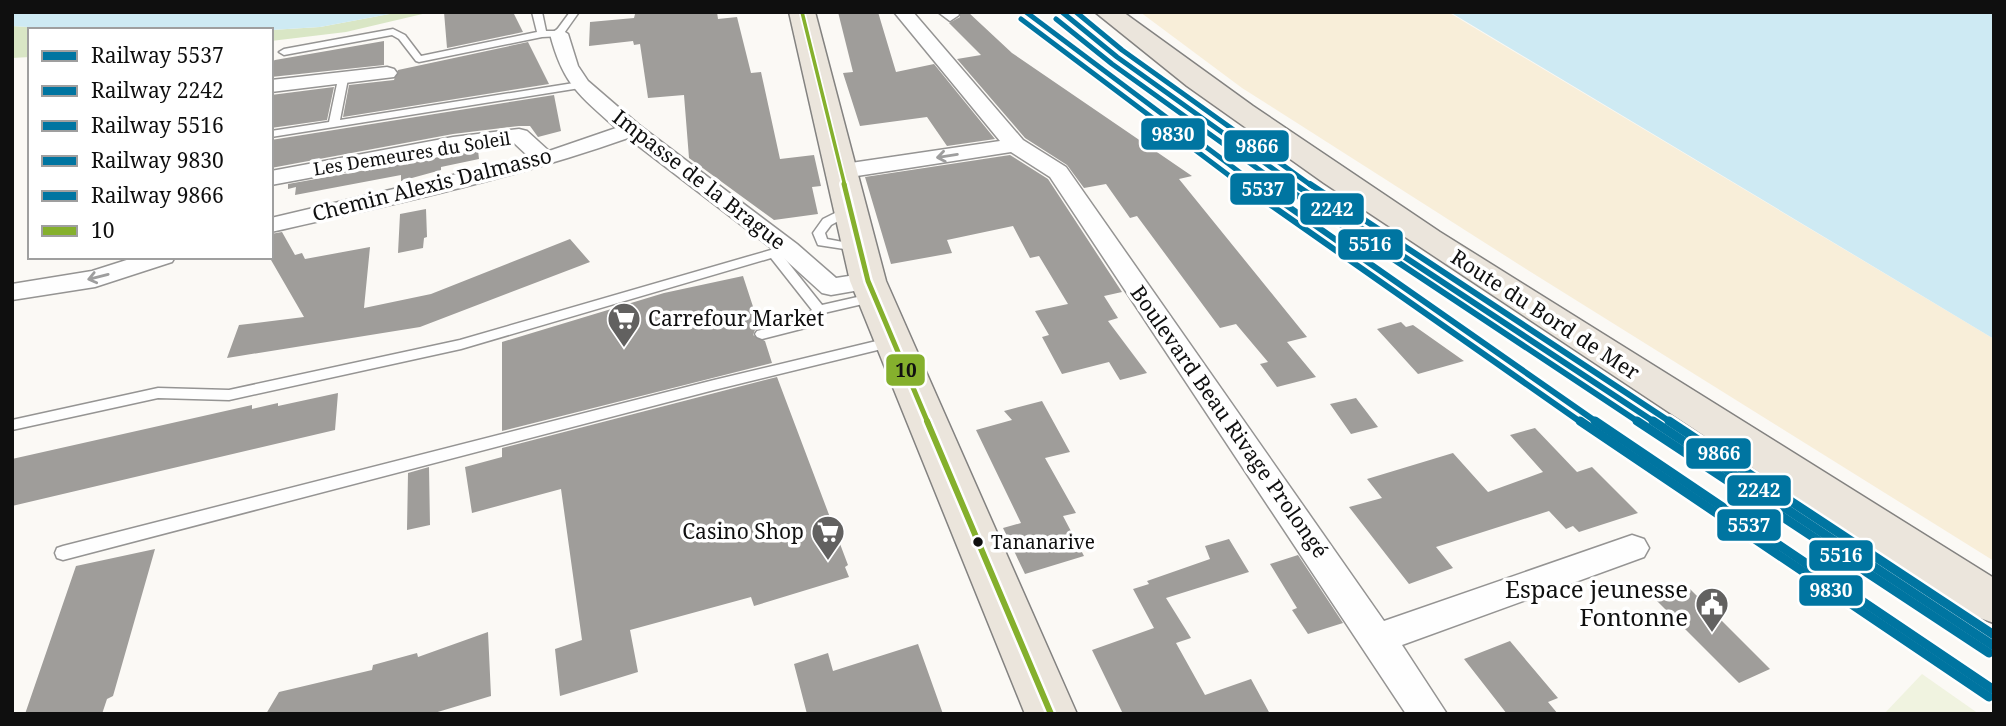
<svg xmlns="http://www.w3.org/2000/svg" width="2006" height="726" viewBox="0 0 2006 726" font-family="'Noto Serif',serif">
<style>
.forest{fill:#d9e6c5}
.sand{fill:#f8eed9}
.pitch{fill:#f0f3e0}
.water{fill:#ceeaf3}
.building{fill:#9f9d9a}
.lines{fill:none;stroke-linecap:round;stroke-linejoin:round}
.lane-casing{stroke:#959493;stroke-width:3}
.street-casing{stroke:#959493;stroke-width:3}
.primary-casing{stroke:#838280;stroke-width:3}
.lane{fill:#fefefe;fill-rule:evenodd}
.street{fill:#fefefe;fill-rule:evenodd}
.primary{fill:#ebe5dc;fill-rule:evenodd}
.bus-1-far2-casing{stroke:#fff;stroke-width:7}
.bus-1-far1-casing{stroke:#fff;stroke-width:10}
.bus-1-casing{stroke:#fff;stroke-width:11}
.bus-1-far2{stroke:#85b02d;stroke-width:3.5}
.bus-1-far1{stroke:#85b02d;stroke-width:5}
.bus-1{stroke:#85b02d;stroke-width:6}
.rail-1-far2-casing{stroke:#fff;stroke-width:9}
.rail-1-far1-casing{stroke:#fff;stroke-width:11}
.rail-1-casing{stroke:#fff;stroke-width:14}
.rail-2-far2-casing{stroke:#fff;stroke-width:9}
.rail-2-far1-casing{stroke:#fff;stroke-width:11}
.rail-2-casing{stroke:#fff;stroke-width:14}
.rail-3-far2-casing{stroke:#fff;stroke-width:9}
.rail-3-far1-casing{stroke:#fff;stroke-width:11}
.rail-3-casing{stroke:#fff;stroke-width:14}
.rail-4-far2-casing{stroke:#fff;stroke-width:9}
.rail-4-far1-casing{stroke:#fff;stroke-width:11}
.rail-4-casing{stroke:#fff;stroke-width:14}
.rail-5-far2-casing{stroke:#fff;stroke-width:9}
.rail-5-far1-casing{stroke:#fff;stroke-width:11}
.rail-5-casing{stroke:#fff;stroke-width:14}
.rail-1-far2{stroke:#0075a1;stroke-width:5}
.rail-1-far1{stroke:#0075a1;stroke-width:6}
.rail-1{stroke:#0075a1;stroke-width:9}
.rail-2-far2{stroke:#0075a1;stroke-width:5}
.rail-2-far1{stroke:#0075a1;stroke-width:6}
.rail-2{stroke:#0075a1;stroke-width:9}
.rail-3-far2{stroke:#0075a1;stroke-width:5}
.rail-3-far1{stroke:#0075a1;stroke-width:6}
.rail-3{stroke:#0075a1;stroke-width:9}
.rail-4-far2{stroke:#0075a1;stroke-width:5}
.rail-4-far1{stroke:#0075a1;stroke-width:6}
.rail-4{stroke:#0075a1;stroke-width:9}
.rail-5-far2{stroke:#0075a1;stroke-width:5}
.rail-5-far1{stroke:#0075a1;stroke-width:6}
.rail-5{stroke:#0075a1;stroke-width:9}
.oneway{stroke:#9e9e9e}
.bus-dot{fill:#0f0f0f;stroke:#fff;stroke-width:2.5}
.labels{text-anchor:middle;stroke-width:7;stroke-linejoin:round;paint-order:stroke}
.far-street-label{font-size:18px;fill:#0f0f0f;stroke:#fff}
.bus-label{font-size:19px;fill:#0f0f0f;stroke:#fff;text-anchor:start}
.street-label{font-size:21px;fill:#0f0f0f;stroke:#fff}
.poi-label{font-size:21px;fill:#0f0f0f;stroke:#fff;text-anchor:start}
.near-poi-label{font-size:24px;fill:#0f0f0f;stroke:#fff;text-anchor:end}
.line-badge{stroke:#fff;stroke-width:2.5}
.badge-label{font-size:19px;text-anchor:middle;font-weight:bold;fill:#fff}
.pale-badge-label{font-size:19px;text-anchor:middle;font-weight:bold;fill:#111}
</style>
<rect width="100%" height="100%" fill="#fbf9f5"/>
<path class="forest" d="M400 12H431L346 32 271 41V30L320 27Z
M12 26 75 30H30V57L12 58Z"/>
<path class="sand" d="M1140 12H1448L1994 339V561L1526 269 1242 88Z"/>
<path class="pitch" d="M1922 674 1979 714H1884Z"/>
<path class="water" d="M12 12H400L320 27 271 30H75L12 26Z
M1450 12H1994V339Z"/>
<path class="building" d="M444 12H513L523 32 447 48Z
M650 12H717L718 19 737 17 751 73 761 72 780 159 814 155 821 186 812 187 818 214 774 220 689 158 684 95 648 98 640 44 634 45 633 41 589 46 590 22 634 18 635 14Z
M838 12H878L896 72 934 64 995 139 947 146 927 117 860 126 843 73 853 72Z
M960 12H968L1012 53 1192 176 1179 179 1307 337 1287 342 1316 377 1277 387 1260 364 1268 362 1236 324 1220 328 1137 216 1130 218 1106 184 1084 188 1067 165 1025 138 957 59 981 55 949 23 960 17Z
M384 41V65L271 77V62L275 60Z
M528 42 549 84 343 117 349 85 394 80 398 70Z
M334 87 327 120 271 128V95Z
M554 95 561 131 538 137 530 126H519L453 134 271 168V140Z
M478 150 479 159 441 167V170L401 181V175L295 195 296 187 288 189V184Z
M1010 155 1048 179 1122 292 1104 296 1118 318 1108 321 1147 373 1120 380 1109 362 1062 374 1042 337 1049 335 1035 311 1068 304 1039 256 1030 258 1013 226 947 240 952 253 891 264 865 177Z
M426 209 427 237 424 238 423 248 398 253 400 214Z
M282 232 295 255 302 253 305 259 370 247 364 308 431 294 570 239 590 262 420 327 227 358 239 325 304 317 271 260V234Z
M743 276 760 328 755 330 753 335 765 341 772 363 502 431V342L664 293Z
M1401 322 1406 327 1413 325 1464 361 1418 374 1377 329Z
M777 377 848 565 845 567 849 577 754 606 751 597 630 630 638 672 560 696 555 649 582 640 561 489 472 513 465 467 502 457V448Z
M338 393 335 430 12 506V459L252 405V409L278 403V406Z
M1356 398 1378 427 1351 434 1330 404Z
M1042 401 1070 452 1045 458 1076 513 1063 516 1084 556 1025 574 1003 528 1021 523 976 430 1012 420 1004 411Z
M1535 428 1577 472 1592 467 1638 513 1579 532 1573 526 1566 529 1549 511 1436 547 1453 568 1409 584 1349 507 1382 498 1367 479 1453 453 1488 492 1543 472 1510 435Z
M429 467 430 525 407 530 408 473Z
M1229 539 1249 572 1166 598 1191 638 1176 643 1205 695 1251 679 1270 714H1123L1092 650 1154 628 1133 589 1149 584 1147 581 1210 559 1205 546Z
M155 549 113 696 107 699 102 714H25L76 566Z
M1298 555 1343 623 1308 634 1292 610 1297 608 1270 564Z
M1687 586 1770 669 1739 683 1655 599Z
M488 632 491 696 431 714H266L279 692 372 670 373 665 417 653 418 657Z
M1510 641 1558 698 1548 702 1558 714H1507L1464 659Z
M918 644 943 714H807L794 664 828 653 833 671Z"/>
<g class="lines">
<defs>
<path id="lane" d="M532 12H542L546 31H556L570 12H579L562 36 542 37 419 62 416 61 399 39 392 35 284 55 279 52 284 49 393 29 405 35 421 56 537 32Z
M343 76 348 79 340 120 580 82 585 85 580 88 271 137V131L329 122 338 79Z
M851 205 855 206V212L831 225 825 233 827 239 864 246 866 249 864 252 818 245 813 233 823 219Z
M788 245 794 249 782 255 822 305 875 293 882 297 880 300 824 313 813 326 762 339 757 337 755 334 757 331 803 320 812 310 771 258 461 349 229 400 158 398 12 430V420L158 388 229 390 460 340Z
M893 337 898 339 900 342 898 345 714 390 63 560 57 558 55 553 57 548 63 546 714 380Z"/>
<path id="street" d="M894 12H913L1023 140 1066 167 1384 621 1632 535 1644 539 1649 548 1644 557 1402 645 1447 714H1406L1050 177 1011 152 844 178 836 176 833 171 844 164 1000 141Z
M938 12H957L959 15 950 21Z
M559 28 568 34 578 66 588 81 639 125 797 244 836 278 868 273 877 275 881 281 877 287 831 295 822 293 779 254 628 138C512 179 392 205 271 232V218L529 157 514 143 453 151 271 185V171L453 137 519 129 527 131 549 151 616 128C578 94 563 84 550 34Z
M387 67 394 69 397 73 394 77 271 92V80Z
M136 257H175L172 262 95 287 12 300V284L92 271Z"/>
<path id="primary" d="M789 12H815L886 281 1077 714H1025L850 281Z
M1095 12H1123L1253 106 1440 232 1994 578V623L1977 617 1324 183 1187 86Z"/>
</defs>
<use href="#lane" class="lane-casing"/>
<use href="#street" class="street-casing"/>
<use href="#primary" class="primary-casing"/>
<use href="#lane" class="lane"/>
<use href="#street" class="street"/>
<use href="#primary" class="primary"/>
<defs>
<path id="bus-1-far2" d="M802 12 845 186"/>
<path id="bus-1-far1" d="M844 184 868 281 928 423"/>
<path id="bus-1" d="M927 421 1051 714"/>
</defs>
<use href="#bus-1-far2" class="bus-1-far2-casing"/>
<use href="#bus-1-far1" class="bus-1-far1-casing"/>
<use href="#bus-1" class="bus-1-casing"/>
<use href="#bus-1-far2" class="bus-1-far2"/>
<use href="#bus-1-far1" class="bus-1-far1"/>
<use href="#bus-1" class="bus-1"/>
<defs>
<path id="rail-1-far2" d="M1026 12 1258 186"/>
<path id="rail-1-far1" d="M1256 184 1598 423"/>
<path id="rail-1" d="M1595 421 1994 690"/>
<path id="rail-2-far2" d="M1062 12 1117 57 1297 186"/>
<path id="rail-2-far1" d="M1294 184 1656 423"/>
<path id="rail-2" d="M1653 421 1994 646"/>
<path id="rail-3-far2" d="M1056 19 1112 64 1282 186"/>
<path id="rail-3-far1" d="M1280 184 1640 423"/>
<path id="rail-3" d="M1637 421 1989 653"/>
<path id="rail-4-far2" d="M1021 19 1243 186"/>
<path id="rail-4-far1" d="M1241 184 1582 423"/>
<path id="rail-4" d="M1580 421 1989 697"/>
<path id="rail-5-far2" d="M1076 12 1122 50 1312 186"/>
<path id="rail-5-far1" d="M1310 184 1672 423"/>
<path id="rail-5" d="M1669 421 1994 635"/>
</defs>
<use href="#rail-1-far2" class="rail-1-far2-casing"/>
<use href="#rail-1-far1" class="rail-1-far1-casing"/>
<use href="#rail-1" class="rail-1-casing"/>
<use href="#rail-2-far2" class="rail-2-far2-casing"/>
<use href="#rail-2-far1" class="rail-2-far1-casing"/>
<use href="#rail-2" class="rail-2-casing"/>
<use href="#rail-3-far2" class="rail-3-far2-casing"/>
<use href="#rail-3-far1" class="rail-3-far1-casing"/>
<use href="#rail-3" class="rail-3-casing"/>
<use href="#rail-4-far2" class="rail-4-far2-casing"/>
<use href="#rail-4-far1" class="rail-4-far1-casing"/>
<use href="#rail-4" class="rail-4-casing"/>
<use href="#rail-5-far2" class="rail-5-far2-casing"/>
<use href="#rail-5-far1" class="rail-5-far1-casing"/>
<use href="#rail-5" class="rail-5-casing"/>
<use href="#rail-1-far2" class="rail-1-far2"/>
<use href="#rail-1-far1" class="rail-1-far1"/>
<use href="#rail-1" class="rail-1"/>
<use href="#rail-2-far2" class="rail-2-far2"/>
<use href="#rail-2-far1" class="rail-2-far1"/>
<use href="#rail-2" class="rail-2"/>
<use href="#rail-3-far2" class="rail-3-far2"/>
<use href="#rail-3-far1" class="rail-3-far1"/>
<use href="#rail-3" class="rail-3"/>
<use href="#rail-4-far2" class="rail-4-far2"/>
<use href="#rail-4-far1" class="rail-4-far1"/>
<use href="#rail-4" class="rail-4"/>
<use href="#rail-5-far2" class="rail-5-far2"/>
<use href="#rail-5-far1" class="rail-5-far1"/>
<use href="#rail-5" class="rail-5"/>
</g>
<defs><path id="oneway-shaft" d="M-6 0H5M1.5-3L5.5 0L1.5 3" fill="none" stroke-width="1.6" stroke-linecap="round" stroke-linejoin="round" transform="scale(1.75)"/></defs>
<g class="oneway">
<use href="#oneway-shaft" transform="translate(947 156) rotate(171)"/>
<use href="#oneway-shaft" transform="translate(98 277) rotate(166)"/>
</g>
<defs>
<symbol id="supermarket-pin" viewBox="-11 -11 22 30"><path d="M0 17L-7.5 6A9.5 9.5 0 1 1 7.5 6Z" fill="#626160" stroke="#fff"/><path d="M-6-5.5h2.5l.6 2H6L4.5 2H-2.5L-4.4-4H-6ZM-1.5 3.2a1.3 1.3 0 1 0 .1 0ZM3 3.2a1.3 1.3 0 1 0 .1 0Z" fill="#fff"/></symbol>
<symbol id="civic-pin" viewBox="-11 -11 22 30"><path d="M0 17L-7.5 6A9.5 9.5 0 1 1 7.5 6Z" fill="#626160" stroke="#fff"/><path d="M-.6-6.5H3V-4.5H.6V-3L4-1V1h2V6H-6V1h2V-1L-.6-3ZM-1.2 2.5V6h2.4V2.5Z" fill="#fff"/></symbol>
</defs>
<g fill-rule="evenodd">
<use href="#supermarket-pin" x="605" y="300" width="38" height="52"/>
<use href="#supermarket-pin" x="809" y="513" width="38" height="52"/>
<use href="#civic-pin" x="1693" y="585" width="38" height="52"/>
</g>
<circle class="bus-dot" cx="978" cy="542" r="6"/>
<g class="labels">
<g class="far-street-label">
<text transform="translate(412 154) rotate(-9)" y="6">Les Demeures du Soleil</text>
</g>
<g class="bus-label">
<text x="991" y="549">Tananarive</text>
</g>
<g class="street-label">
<text transform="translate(699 180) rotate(38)" y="7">Impasse de la Brague</text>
<text transform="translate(432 185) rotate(-14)" y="7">Chemin Alexis Dalmasso</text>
<text transform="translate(1545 315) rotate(33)" y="7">Route du Bord de Mer</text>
<text transform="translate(1229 422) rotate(55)" y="7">Boulevard Beau Rivage Prolongé</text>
</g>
<g class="poi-label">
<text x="648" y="326">Carrefour Market</text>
<text x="804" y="539" text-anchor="end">Casino Shop</text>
</g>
<g class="near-poi-label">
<text x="1688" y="598">Espace jeunesse<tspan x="1688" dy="28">Fontonne</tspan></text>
</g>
</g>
<g class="line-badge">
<rect x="1140" y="117" width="66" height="34" rx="7" fill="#0075a1"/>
<rect x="1223" y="129" width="67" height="34" rx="7" fill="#0075a1"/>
<rect x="1229" y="172" width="67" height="34" rx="7" fill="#0075a1"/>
<rect x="1299" y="192" width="66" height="34" rx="7" fill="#0075a1"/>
<rect x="1337" y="228" width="67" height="33" rx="7" fill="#0075a1"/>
<rect x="885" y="353" width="41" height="34" rx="7" fill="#85b02d"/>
<rect x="1685" y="437" width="67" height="33" rx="7" fill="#0075a1"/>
<rect x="1726" y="474" width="66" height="33" rx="7" fill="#0075a1"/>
<rect x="1716" y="508" width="66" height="34" rx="7" fill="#0075a1"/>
<rect x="1808" y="539" width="66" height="33" rx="7" fill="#0075a1"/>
<rect x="1798" y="574" width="66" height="33" rx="7" fill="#0075a1"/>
</g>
<g class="badge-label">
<text x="1173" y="141">9830</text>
<text x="1257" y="153">9866</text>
<text x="1263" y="196">5537</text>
<text x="1332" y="216">2242</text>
<text x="1370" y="251">5516</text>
<text x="1719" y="460">9866</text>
<text x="1759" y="497">2242</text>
<text x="1749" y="532">5537</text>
<text x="1841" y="562">5516</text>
<text x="1831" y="597">9830</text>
</g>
<g class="pale-badge-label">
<text x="906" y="377">10</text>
</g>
<rect width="2006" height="726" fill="none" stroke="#0f0f0f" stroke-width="28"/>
<rect x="28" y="28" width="245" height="231" fill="#ffffff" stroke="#9f9f9f" stroke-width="2"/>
<rect x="42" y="51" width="35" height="10" fill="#0075a1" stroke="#9f9f9f" stroke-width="2"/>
<text x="91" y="63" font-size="21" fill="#0f0f0f">Railway 5537</text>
<rect x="42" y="86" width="35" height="10" fill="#0075a1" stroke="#9f9f9f" stroke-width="2"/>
<text x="91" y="98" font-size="21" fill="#0f0f0f">Railway 2242</text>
<rect x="42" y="121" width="35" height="10" fill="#0075a1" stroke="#9f9f9f" stroke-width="2"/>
<text x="91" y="133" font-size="21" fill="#0f0f0f">Railway 5516</text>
<rect x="42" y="156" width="35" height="10" fill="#0075a1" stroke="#9f9f9f" stroke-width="2"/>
<text x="91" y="168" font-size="21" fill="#0f0f0f">Railway 9830</text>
<rect x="42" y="191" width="35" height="10" fill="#0075a1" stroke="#9f9f9f" stroke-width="2"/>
<text x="91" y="203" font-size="21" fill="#0f0f0f">Railway 9866</text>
<rect x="42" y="226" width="35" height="10" fill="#85b02d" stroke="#9f9f9f" stroke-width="2"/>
<text x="91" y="238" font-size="21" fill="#0f0f0f">10</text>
</svg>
